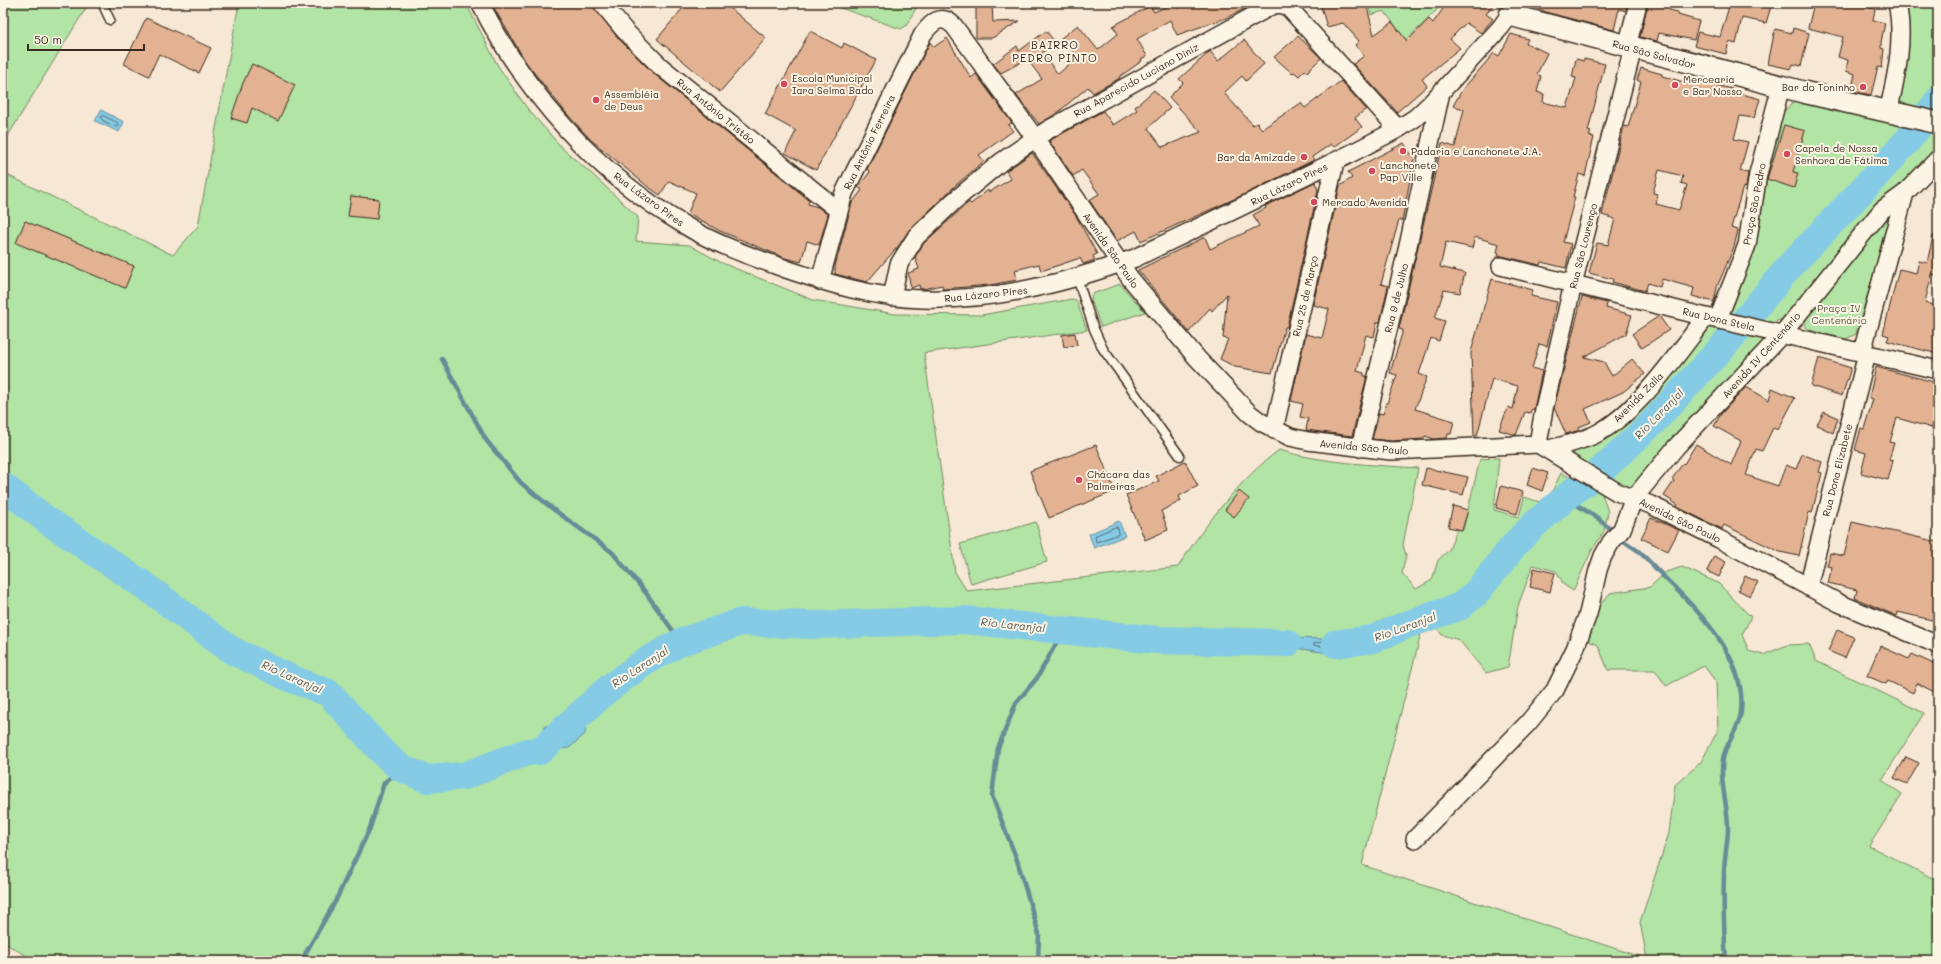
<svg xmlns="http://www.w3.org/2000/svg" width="1941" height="964" viewBox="0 0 1941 964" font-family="Mali,sans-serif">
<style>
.green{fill:#b1e4a5;stroke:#768762}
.water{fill:#85cbe6;stroke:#678b96}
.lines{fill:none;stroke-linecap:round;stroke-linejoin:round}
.shore{stroke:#596a6e;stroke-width:1}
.stream{stroke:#678b96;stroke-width:4.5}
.river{stroke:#85cbe6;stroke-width:28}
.building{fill:#e2b293;stroke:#3b2a1e;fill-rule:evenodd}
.service-casing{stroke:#3b2a1e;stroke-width:11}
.minor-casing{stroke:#3b2a1e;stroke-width:20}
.tertiary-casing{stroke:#3b2a1e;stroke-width:24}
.service{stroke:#fcf5e5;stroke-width:8}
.minor{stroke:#fcf5e5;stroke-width:17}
.tertiary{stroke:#fcf5e5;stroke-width:21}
.poi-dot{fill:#d1495b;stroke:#fcf5e5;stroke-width:1.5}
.labels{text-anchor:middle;stroke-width:4;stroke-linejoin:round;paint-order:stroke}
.street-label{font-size:10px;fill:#3b2a1e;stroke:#fcf5e5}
.poi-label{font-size:10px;fill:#3b2a1e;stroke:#fcf5e5;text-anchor:start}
.park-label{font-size:10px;fill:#585840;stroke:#fcf5e5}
.neighbourhood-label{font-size:11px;letter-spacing:1px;fill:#3b2a1e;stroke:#fcf5e5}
.water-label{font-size:11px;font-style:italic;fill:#515a5a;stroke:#fcf5e5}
</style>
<rect width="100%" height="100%" fill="#f7e8d5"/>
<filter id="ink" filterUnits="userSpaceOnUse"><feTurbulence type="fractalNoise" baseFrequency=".025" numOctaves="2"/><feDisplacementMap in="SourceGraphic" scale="8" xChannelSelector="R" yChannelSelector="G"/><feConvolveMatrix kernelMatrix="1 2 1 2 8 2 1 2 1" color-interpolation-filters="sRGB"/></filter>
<g filter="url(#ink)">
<path class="green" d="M3 3H89L3 144Z
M239 3H466L498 66 527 108 563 149 592 174 638 217 636 241 689 245 722 263 813 300 895 314 981 315 1072 299 1076 300 1087 330 924 353 955 572 967 591 1178 567C1204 526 1240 479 1279 450 1322 463 1373 465 1418 468L1403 545 1406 555 1402 573 1416 589 1432 580 1438 560 1449 550 1457 529 1463 530 1480 459 1499 458 1494 510 1519 517 1524 497 1546 504 1561 473 1577 481 1586 468 1573 456 1576 449 1706 327 1734 315 1730 310 1763 176 1784 111 1795 101 1903 106 1899 98 1902 3H1938V148L1899 188 1785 318 1772 323 1764 341 1634 486 1627 488 1610 481 1602 494 1608 512 1604 531 1591 552 1573 591 1564 585 1556 571 1533 565 1518 606 1508 667 1486 673 1459 640 1442 635 1426 614 1362 865 1647 959 1640 922 1669 833 1675 785 1701 762 1718 730 1716 682 1704 666 1666 686 1655 670H1608L1598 645 1584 639 1594 612 1610 593 1650 587 1666 572 1682 567 1718 583 1751 617 1742 635 1749 651 1763 655 1787 645 1809 644 1816 661 1924 713 1882 780 1902 794 1869 846 1938 881V961H35L3 942V173L173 255 198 226Z
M826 3H919L906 26 901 29Z
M1368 3H1444L1406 40 1384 11 1371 15Z
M1887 217 1890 218 1856 334 1846 339 1809 330 1805 326 1806 318Z
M1120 284 1145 312 1101 327 1091 300 1092 294Z
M1036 522 1047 562 971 584 960 544Z"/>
<path class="water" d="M101 110 124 122 119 132 95 121Z
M1119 521 1125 536 1094 548 1089 534Z
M1373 633 1372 646 1335 654 1249 641 1289 638 1328 639Z
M608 689 601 705 586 724 585 734 569 748 540 751V738L545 726 555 724 595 692Z"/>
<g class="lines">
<path class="shore" d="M104 116 118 123V126L116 127 102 120 101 117Z
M1116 527 1118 528 1119 534 1096 542 1095 536Z
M1367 638 1369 640 1367 643 1335 649 1313 645 1315 643Z
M596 697 599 698 597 703 582 722 580 732 568 744 545 746 544 739 548 730 557 727Z
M574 720 577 722 576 730 566 739 550 740 552 734 559 732Z"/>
<path class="stream" d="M442 359 486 440 521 483 553 509 612 552 646 593 681 642
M1566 498 1599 519 1614 533
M1620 538C1625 542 1631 546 1637 550 1647 558 1656 569 1665 578 1700 612 1747 659 1741 712 1739 730 1725 744 1723 759 1719 781 1728 806 1728 828 1728 843 1724 858 1724 873 1723 903 1724 932 1726 961
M301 961 335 902 370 828 384 783 401 768
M1038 961 1039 934 1017 860 992 796 998 748 1016 703 1037 678 1063 631"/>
<path class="river" d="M3 486 48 521 145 586 231 650 292 679 329 693 383 753 401 768 427 779 464 776 527 752 540 751 608 689 646 661 681 642 741 622 814 625 964 620 1157 640 1287 643
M1335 644 1373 639 1406 625 1461 606 1476 593 1516 543 1535 524 1577 488 1597 474 1652 423 1728 341 1789 267 1866 186 1908 140 1938 101"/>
</g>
<path class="building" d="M491 3H591L617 37 653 73 809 200 808 204 818 207 828 215 819 245 807 241 801 262 785 258 720 231 688 213 696 193 669 181 660 195 647 186 590 139 567 114 527 64Z
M687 3H724L766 38 720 92 657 39Z
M1175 3 1177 8 1191 3H1256L1226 18 1177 35 1170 20 1137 39 1147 56 1141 59 1142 61 1119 77 1120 78 1093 93 1088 87 1056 114 1039 124 1016 95 1042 79 1027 59 1001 73 993 64 1017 46 1019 51 1046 31 1055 42 1042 53 1058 74 1078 57 1061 38 1078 25 1098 50 1118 34 1113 26 1150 6 1154 12Z
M1320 3H1366L1374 35 1392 22 1407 41 1429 19 1433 23 1447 3H1494L1486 14 1493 19 1481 33 1466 23 1450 39 1460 48 1422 79 1427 86 1397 112 1353 64 1364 56 1355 45 1359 41 1343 23 1327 27Z
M1528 3H1628L1626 11 1619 9 1614 30 1549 13 1528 5Z
M1648 3H1671L1669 10 1678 12V15L1699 21 1694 40 1659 33 1657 41 1640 37Z
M1730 3H1772L1766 23 1742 18 1736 44 1729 42 1726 54 1694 46 1698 32 1720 37Z
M1814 3H1866L1865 7 1875 9 1873 20 1885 23 1881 42V48L1884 49 1882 68 1878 67 1871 95 1851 91 1855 74 1846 71 1848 60 1838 57 1843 37 1808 28Z
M976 4H992L993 22 1020 21 992 38H976Z
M146 18 211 48 199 73 159 54 149 76 124 64Z
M1793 28 1809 33 1801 66 1793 64 1791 69 1768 64 1775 29 1792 33Z
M810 31 842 48 844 43 876 60 816 170 785 153 796 131 765 114Z
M1511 34 1528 39 1526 43 1547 53 1537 74 1541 76 1537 92 1544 94 1543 102 1567 108 1576 78 1572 77 1576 59 1584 61V59L1605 64 1588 131 1591 132 1589 136 1594 137 1590 154 1585 176 1579 174 1573 197H1575L1563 242 1571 244 1566 268 1541 262 1540 265 1498 255 1499 253 1497 252 1499 244 1475 237 1472 248 1446 242 1440 267 1465 273 1460 293 1444 290 1435 318 1445 321 1439 341 1431 338 1419 374 1427 377 1415 409 1454 421 1451 434H1448L1447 438 1434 439 1425 436 1423 439 1391 441 1372 439 1379 413 1383 414 1397 375 1390 373 1403 330 1399 329 1442 143 1455 147 1464 109 1453 106 1462 90 1494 53 1499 56Z
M1298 36 1321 58 1307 72 1305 70 1299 76 1294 72 1292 73 1274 57Z
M947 38 971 78 976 74 1012 123 1008 125 1013 131 979 155 984 161 956 185 909 230 900 244 867 282 835 274V266L852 203 862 190 858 187 870 172 867 169 930 42 934 47Z
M1244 40 1264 64 1246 81 1242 76 1224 93 1253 125 1257 123 1262 129 1301 103 1305 108 1341 81 1366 109 1355 118 1362 127 1334 147 1331 144 1312 157 1314 160 1243 195 1141 241 1136 231 1117 241 1089 200 1099 194 1082 170 1073 176 1049 141 1103 111 1113 125 1137 110 1135 107 1154 90 1170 108 1148 128 1162 147 1201 132 1169 97 1183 83 1179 79 1208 53 1210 51 1218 61Z
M252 64 295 85 278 121 252 108 247 123 231 118 243 83Z
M1641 68 1662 74V76L1688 83V81L1699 84 1700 81 1732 89 1731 91 1760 99 1754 118 1740 116 1734 139 1748 142 1740 171 1748 173 1746 188 1743 187 1731 228 1738 230 1734 247 1717 287 1714 302 1692 296 1694 288 1662 279 1660 287 1648 283 1645 291 1612 282 1613 279 1589 273 1597 243 1608 245 1615 219 1602 215 1624 126 1628 127 1641 82 1637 80ZM1659 170 1683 176 1681 183 1687 185 1679 210 1656 204 1658 194 1653 193Z
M1784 125 1805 131 1793 172 1798 173 1794 188 1767 179Z
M1404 143 1414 159 1402 221 1399 220 1381 284 1388 286 1380 322H1377L1374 337 1366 335 1357 371 1364 373V376H1367L1352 436 1306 430 1308 419 1300 417 1303 404 1291 401 1306 334 1322 338 1329 309 1313 305 1340 186 1352 178 1348 172Z
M1032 153 1076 216 1097 254 1093 256 1095 260 1083 264 1080 258 1041 271 1039 264 1015 270 1017 280 990 285 943 289 942 285 923 289H920L919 285 911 288 908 273 919 269 915 257 924 243 969 202 971 204 988 190 989 192 1011 179 1006 171Z
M1315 182 1318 190 1287 327H1285L1272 373 1235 367 1220 359 1228 339 1223 338 1227 294 1212 311 1210 308 1189 332 1138 270 1205 237 1210 249 1259 226 1253 215 1266 208 1265 206Z
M351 196 379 199 377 219 348 216Z
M25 221 134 266 125 288 16 243Z
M1933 236H1938V276L1932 274 1925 302 1938 307V354L1887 341 1889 336 1883 334 1899 269 1916 273 1919 261 1927 263Z
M1492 279 1533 290 1531 296 1557 302 1547 346 1539 344 1532 368 1542 371 1534 409 1531 410 1530 413 1525 412 1516 435 1499 430 1508 407 1513 409 1518 386 1492 379 1477 436H1474L1471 352Z
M1582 297 1607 303 1606 308 1632 315 1626 334 1584 357 1604 362 1612 376 1632 359 1645 374 1623 392 1585 409 1591 422 1579 427 1580 430 1566 434 1554 408Z
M1659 316 1669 330 1642 348 1632 334Z
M1075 333 1077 345 1064 347 1062 335Z
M1819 358 1851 368 1842 396 1811 386Z
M1876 367 1938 383V404L1932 428 1897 418 1890 442 1894 443 1889 460 1893 461 1888 480 1861 473 1866 453 1855 450 1861 428 1864 429 1873 399 1869 398Z
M1746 387 1769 400 1772 388 1795 398 1778 430 1773 428 1762 451 1756 449 1746 475 1778 486 1786 465 1796 469 1802 454 1822 462 1819 472 1822 473 1812 513 1809 512 1799 556 1780 552 1724 525 1722 529 1677 507 1678 505 1664 496 1674 481 1672 479 1683 463 1684 464 1696 444 1731 465 1741 441 1714 426 1721 414Z
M1824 412 1838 418 1833 433 1817 425Z
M1096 445 1115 491 1049 518 1030 471Z
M1185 461 1198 486 1179 496 1181 501 1161 511 1168 530 1145 540 1126 495 1159 481 1156 476Z
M1426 468 1468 477 1463 495 1422 485Z
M1533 468 1548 473 1542 491 1527 485Z
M1501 486 1523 492 1517 514 1496 508Z
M1239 491 1249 499 1234 517 1225 510Z
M1453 506 1468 510 1462 530 1448 527Z
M1651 518 1679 530 1668 551 1641 538Z
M1852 522 1938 542V613L1936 621 1898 612 1897 616 1855 598 1857 590 1828 583 1832 567 1827 566 1830 553 1844 556Z
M1714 556 1726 562 1719 577 1707 571Z
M1534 568 1555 573 1550 592 1530 587Z
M1745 576 1758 582 1750 596 1738 590Z
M1837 630 1854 637 1845 658 1828 651Z
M1880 646 1909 659 1912 654 1938 666V694L1917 683 1913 693 1888 681 1886 684 1867 676Z
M1906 757 1919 763 1907 784 1894 778Z"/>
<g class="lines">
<defs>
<path id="service" d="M102 3 110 20
M1077 278 1094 329 1103 349 1180 456"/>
<path id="minor" d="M480 3C526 95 597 174 686 226 717 245 753 257 786 269 830 284 876 298 922 299 996 301 1066 283 1135 258L1346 156 1398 129 1415 118 1430 104 1501 27 1518 3
M602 3 625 31 660 66 839 211
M1627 47 1638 3
M1888 113C1896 77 1905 40 1897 3
M1501 266 1706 317 1938 370
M820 281 844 193 923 34C932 22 941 13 954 26L1035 138 1130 278 1197 358 1249 413 1261 422 1290 437 1308 441 1391 451 1538 444 1617 492 1651 505 1719 539 1839 603 1938 645
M892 297 899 264 916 237 954 201 1001 162 1046 131 1273 5 1281 4 1289 8 1398 129
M1718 319 1747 245 1758 174 1781 86
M1862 352 1905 193
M1274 430 1335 162
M1538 444 1544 409 1573 284 1633 48
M1360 448 1408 246 1441 92
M1549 449C1565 445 1583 441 1598 433 1640 410 1677 354 1706 317
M1808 587 1867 354
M1415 839 1528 723 1555 690 1575 649 1588 614 1598 570 1603 556 1611 542 1622 529 1634 498 1676 447 1783 333 1882 210 1905 193 1938 159"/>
<path id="tertiary" d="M1510 15 1803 92 1938 123"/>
</defs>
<use href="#service" class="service-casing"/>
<use href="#minor" class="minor-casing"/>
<use href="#tertiary" class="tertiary-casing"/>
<use href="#service" class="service"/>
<use href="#minor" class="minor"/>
<use href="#tertiary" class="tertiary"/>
</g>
</g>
<g class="poi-dot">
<circle cx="784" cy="84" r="4"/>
<circle cx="1675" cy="85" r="4"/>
<circle cx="1863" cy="87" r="4"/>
<circle cx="596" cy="100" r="4"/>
<circle cx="1403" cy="151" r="4"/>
<circle cx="1787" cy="154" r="4"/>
<circle cx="1304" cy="157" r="4"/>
<circle cx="1372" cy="171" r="4"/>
<circle cx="1314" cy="202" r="4"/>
<circle cx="1079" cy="480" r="4"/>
</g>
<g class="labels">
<g class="street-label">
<text transform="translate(1654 54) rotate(15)" y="4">Rua São Salvador</text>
<text transform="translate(1136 80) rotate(-29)" y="4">Rua Aparecido Luciano Diniz</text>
<text transform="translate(716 111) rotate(39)" y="4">Rua Antônio Tristão</text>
<text transform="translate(869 142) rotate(-64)" y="4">Rua Antônio Ferreira</text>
<text transform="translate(1289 184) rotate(-26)" y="4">Rua Lázaro Pires</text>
<text transform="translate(649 199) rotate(36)" y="4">Rua Lázaro Pires</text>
<text transform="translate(1754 204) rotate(-79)" y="4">Praça São Pedro</text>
<text transform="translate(1583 246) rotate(-76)" y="4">Rua São Lourenço</text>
<text transform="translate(1111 250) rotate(55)" y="4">Avenida São Paulo</text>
<text transform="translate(986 294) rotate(-6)" y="4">Rua Lázaro Pires</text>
<text transform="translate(1305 296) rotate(-77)" y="4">Rua 25 de Março</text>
<text transform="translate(1396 298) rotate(-76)" y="4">Rua 9 de Julho</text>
<text transform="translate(1719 319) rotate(13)" y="4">Rua Dona Stela</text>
<text transform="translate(1761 355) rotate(-48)" y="4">Avenida IV Centenário</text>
<text transform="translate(1638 397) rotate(-45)" y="4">Avenida Zalla</text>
<text transform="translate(1364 447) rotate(5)" y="4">Avenida São Paulo</text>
<text transform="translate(1837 470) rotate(-76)" y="4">Rua Dona Elizabete</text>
<text transform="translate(1680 520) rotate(26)" y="4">Avenida São Paulo</text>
</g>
<g class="poi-label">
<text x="792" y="82">Escola Municipal<tspan x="792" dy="12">Iara Selma Bado</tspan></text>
<text x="1683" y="83">Mercearia<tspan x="1683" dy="12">e Bar Nosso</tspan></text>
<text x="1855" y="91" text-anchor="end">Bar do Toninho</text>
<text x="604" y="98">Assembléia<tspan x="604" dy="12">de Deus</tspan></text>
<text x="1795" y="152">Capela de Nossa<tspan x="1795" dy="12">Senhora de Fátima</tspan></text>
<text x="1411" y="155">Padaria e Lanchonete J.A.</text>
<text x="1296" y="161" text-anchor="end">Bar da Amizade</text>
<text x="1380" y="169">Lanchonete<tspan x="1380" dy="12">Pap Ville</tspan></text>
<text x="1322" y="206">Mercado Avenida</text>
<text x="1087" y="478">Chácara das<tspan x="1087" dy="12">Palmeiras</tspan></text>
</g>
<g class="park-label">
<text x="1839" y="312">Praça IV<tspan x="1839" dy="12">Centenário</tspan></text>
</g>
<g class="neighbourhood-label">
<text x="1055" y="49">BAIRRO<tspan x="1055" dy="13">PEDRO PINTO</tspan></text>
</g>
<g class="water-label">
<text transform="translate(1659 414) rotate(-46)" y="4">Rio Laranjal</text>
<text transform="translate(1013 625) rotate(6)" y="4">Rio Laranjal</text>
<text transform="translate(1405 627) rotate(-20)" y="4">Rio Laranjal</text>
<text transform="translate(640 667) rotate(-33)" y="4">Rio Laranjal</text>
<text transform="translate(292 677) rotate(24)" y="4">Rio Laranjal</text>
</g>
</g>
<rect width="1941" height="964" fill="none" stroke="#fcf5e5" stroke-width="16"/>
<rect x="8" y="8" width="1925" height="948" fill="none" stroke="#3b2a1e" stroke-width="1.5" filter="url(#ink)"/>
<path d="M28 44v6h116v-6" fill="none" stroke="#3b2a1e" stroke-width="2"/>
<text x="34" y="44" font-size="12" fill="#3b2a1e" stroke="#fcf5e5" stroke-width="3" paint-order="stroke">50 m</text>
</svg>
